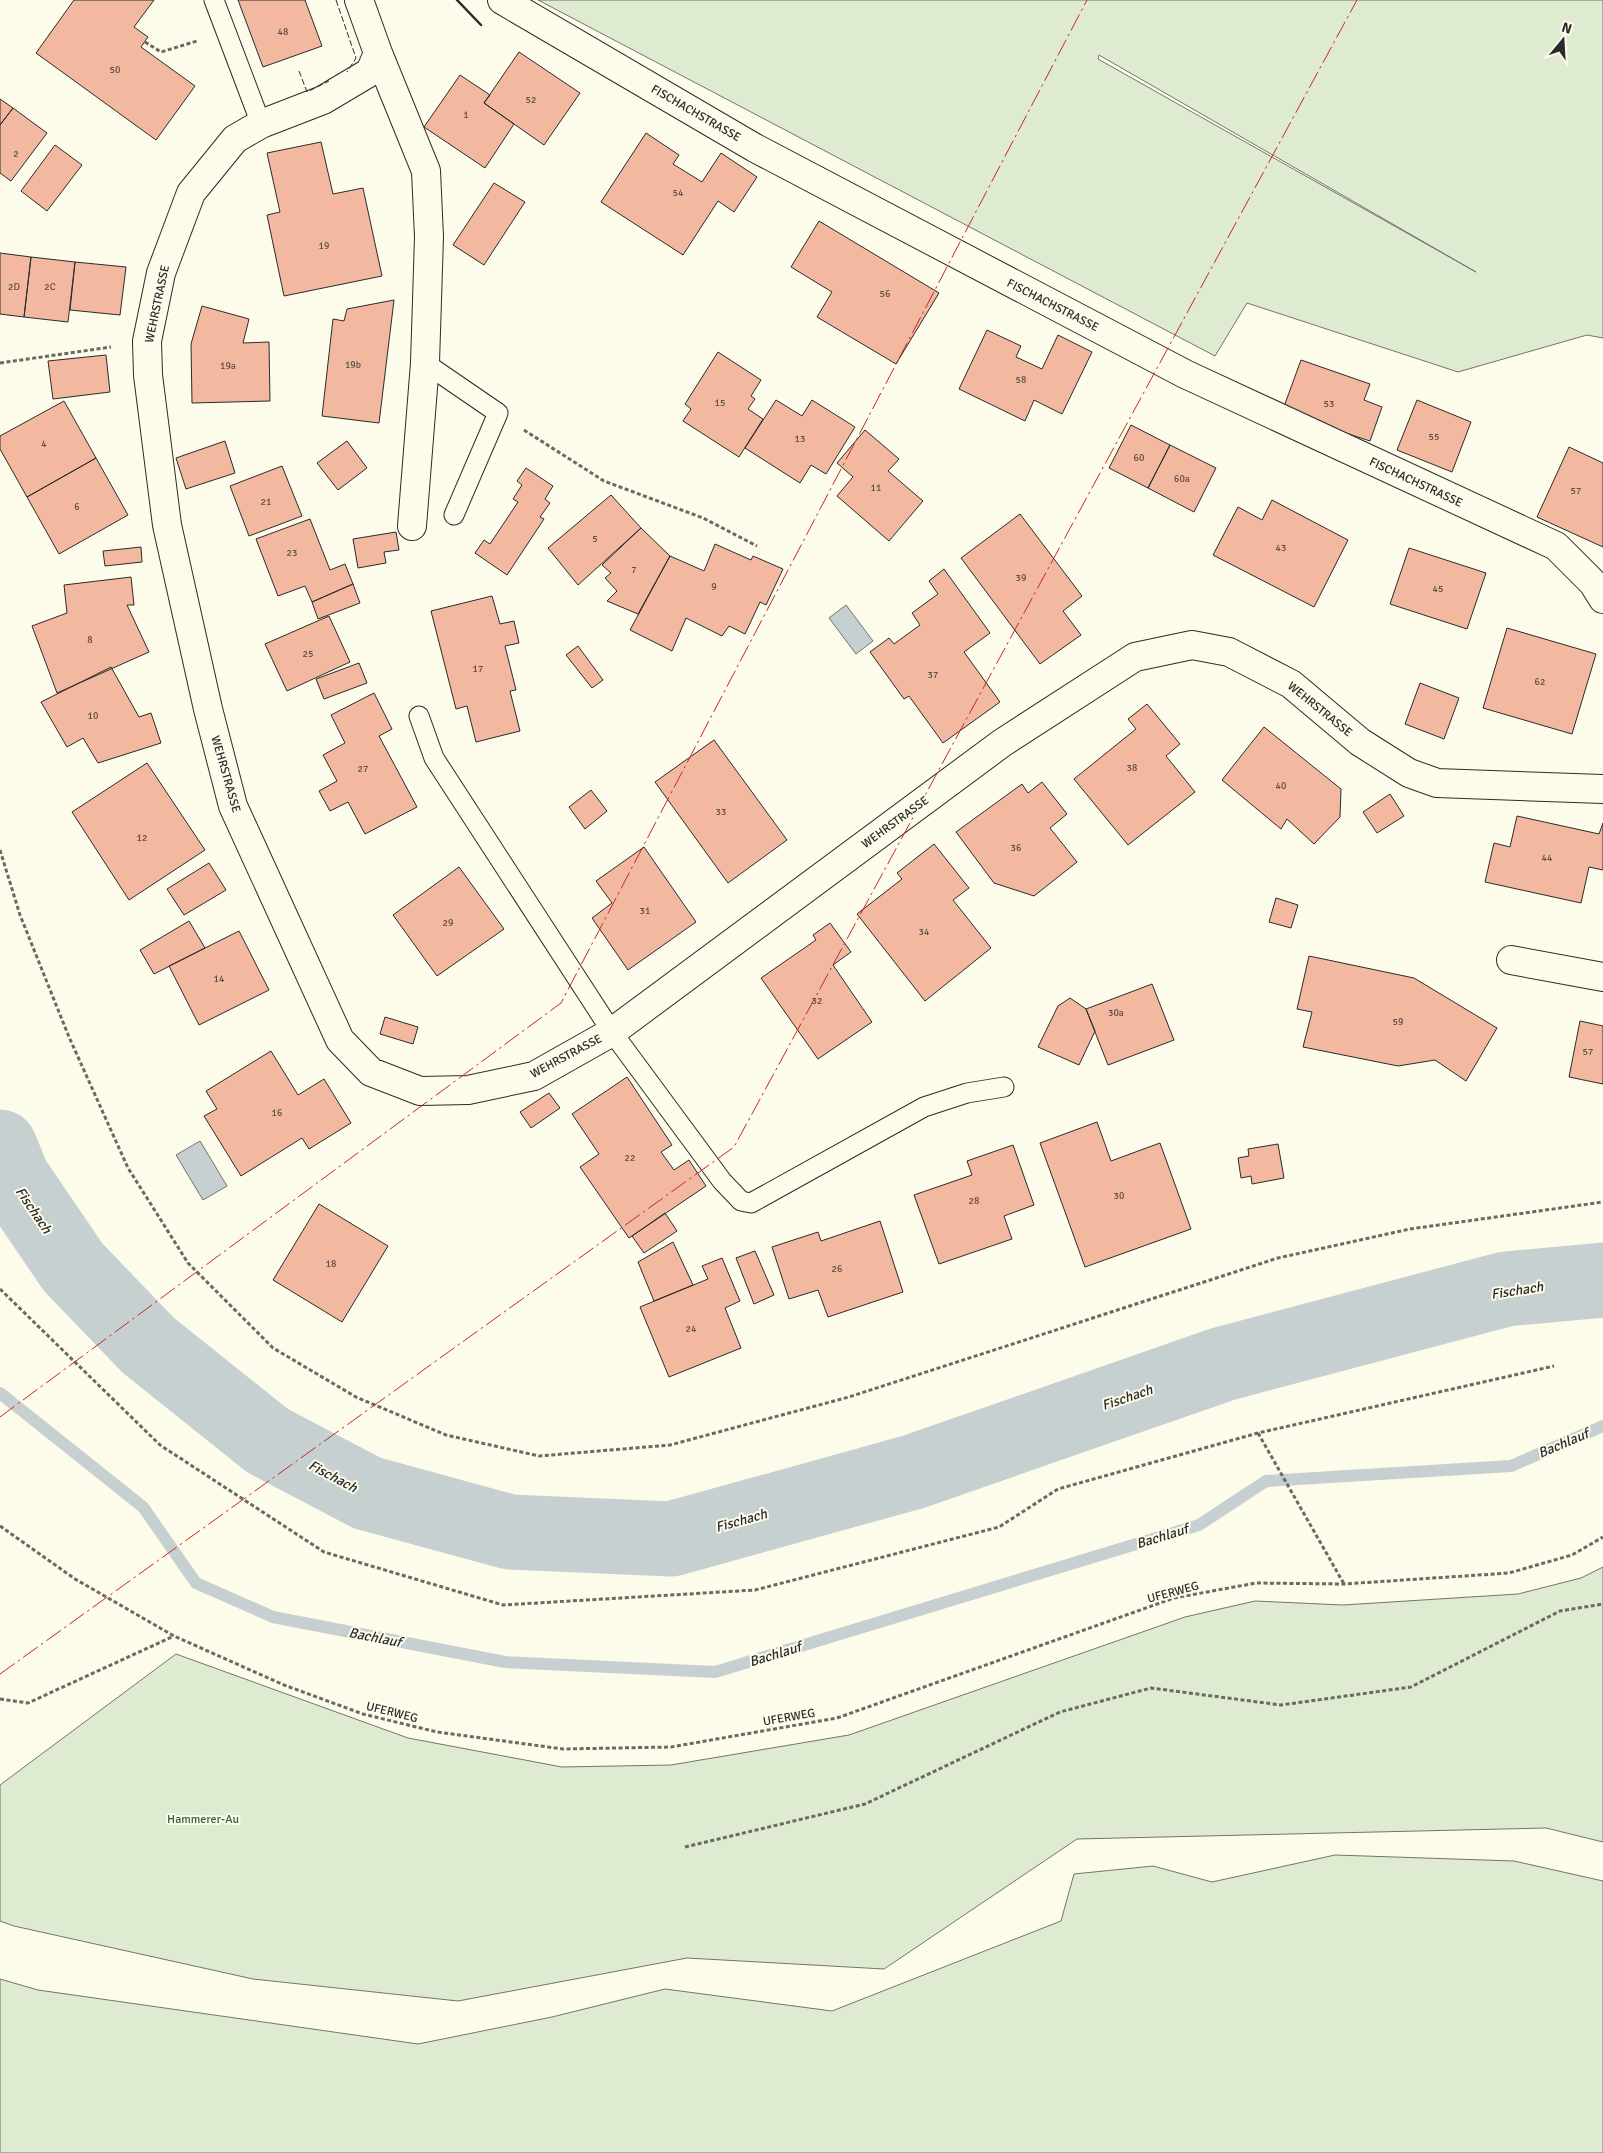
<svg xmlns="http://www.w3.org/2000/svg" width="1603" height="2153" viewBox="0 0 1603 2153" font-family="Signika,sans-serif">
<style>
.green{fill:#deebd1;stroke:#74746e;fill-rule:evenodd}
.water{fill:#c7d0d0;stroke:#74746e}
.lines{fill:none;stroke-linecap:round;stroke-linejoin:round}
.stream{stroke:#c7d0d0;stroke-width:12}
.river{stroke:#c7d0d0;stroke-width:75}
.building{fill:#f2b8a0;stroke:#2b2b2b}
.service-casing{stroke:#2b2b2b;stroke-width:21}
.minor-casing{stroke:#2b2b2b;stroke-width:30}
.path{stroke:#6a6964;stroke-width:3;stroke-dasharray:4 2.5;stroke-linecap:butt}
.service{stroke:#fdfbea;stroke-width:19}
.minor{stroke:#fdfbea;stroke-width:28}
.fence{stroke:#2b2b2b;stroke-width:1;stroke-dasharray:6 2.5;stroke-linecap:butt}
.wall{stroke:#2b2b2b;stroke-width:2.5}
.power{stroke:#c62828;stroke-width:1;stroke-dasharray:18 4 2.5 4;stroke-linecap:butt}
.labels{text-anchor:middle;stroke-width:4;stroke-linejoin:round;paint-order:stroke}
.number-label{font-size:10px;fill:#5d4e48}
.street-label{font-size:12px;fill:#2b2b2b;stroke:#fdfbea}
.park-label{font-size:12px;fill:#34623c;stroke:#fdfbea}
.water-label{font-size:14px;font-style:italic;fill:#2b2b2b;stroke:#fdfbea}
</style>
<rect width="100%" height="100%" fill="#fdfbea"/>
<path class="green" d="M538 0H1603V338L1587 335 1458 372 1247 303 1215 356ZM1099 55 1476 272 1098 59Z
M1603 1567V1842L1546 1828 1077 1839 884 1969 687 1958 458 2001 253 1979 14 1926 0 1921V1785L176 1654 408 1738 562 1767 671 1765 849 1735 1185 1617 1255 1601 1343 1605 1518 1594 1581 1578Z
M1335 1855 1514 1861 1603 1881V2153H0V1979L38 1990 418 2044 552 2017 665 1989 832 2011 1061 1921 1074 1874 1153 1866 1212 1882Z"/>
<path class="water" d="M846 605 873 641 856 654 829 618Z
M200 1141 227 1186 203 1200 176 1155Z"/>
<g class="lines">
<path class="stream" d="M0 1393 143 1507 196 1583 273 1617 505 1662 715 1672 1199 1525 1266 1481 1511 1466 1603 1426"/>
<path class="river" d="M0 1147 13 1179 73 1267 148 1345 268 1441 367 1493 510 1532 671 1539 913 1472 1223 1364 1506 1289 1603 1280"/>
</g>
<path class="building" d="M74 0H154L134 27 148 37 141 47 195 86 156 140 36 53Z
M238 0H305L322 46 263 67Z
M519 52 580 93 544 145 484 103Z
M460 75 490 95 484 103 514 124 485 168 424 127Z
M0 99 13 108 0 125Z
M13 108 47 133 11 181 0 173V125Z
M646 133 679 155 673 164 702 182 721 153 757 177 734 212 718 201 683 255 601 202Z
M321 142 333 194 363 188 382 276 284 296 267 215 280 212 267 153Z
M55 145 82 165 47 211 21 191Z
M494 183 525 202 484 265 453 245Z
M819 221 939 293 896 364 817 317 832 292 791 267Z
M0 253 31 257 24 317 0 314Z
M31 257 75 262 68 322 24 317Z
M75 262 126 267 120 315 70 310Z
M394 300 379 423 322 416 333 319 344 321 347 309Z
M202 306 249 319 243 343 269 342 270 401 192 403 191 344Z
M987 330 1021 346 1016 357 1042 369 1058 335 1092 352 1062 414 1034 400 1025 421 959 389Z
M718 352 761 380 751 396 755 399 748 409 763 419 739 457 683 421 691 409 685 404Z
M106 355 110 392 53 399 48 361Z
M1301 360 1370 384 1364 400 1382 407 1370 441 1282 412Z
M776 400 802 416 812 400 855 427 826 474 811 465 800 483 745 448Z
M1417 400 1471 422 1452 472 1397 450Z
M64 401 96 458 27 497 0 449V436Z
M1131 425 1170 445 1148 488 1109 468Z
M865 430 899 459 888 471 923 501 889 541 837 496 853 477 837 463Z
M225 441 235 473 186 489 176 458Z
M347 441 367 468 338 490 317 463Z
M1170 445 1216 468 1194 512 1148 488Z
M1569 447 1603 463V547L1537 517Z
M96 458 128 515 59 554 27 497Z
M282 466 302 516 249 536 230 486Z
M526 468 553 486 545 499 550 503 540 517 544 519 507 575 475 553 484 540 490 544 518 502 513 499 522 485 517 481Z
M611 495 641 528 578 585 548 548Z
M1272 500 1348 540 1314 607 1213 555 1238 507 1262 520Z
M1020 514 1082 596 1063 611 1081 635 1040 664 961 558Z
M310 519 330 570 345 564 353 584 312 602 305 586 278 596 256 539Z
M641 528 670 556 638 614 607 601 617 591 605 578 611 573 602 565Z
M396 532 399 550 384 552 386 563 358 568 353 539Z
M715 544 751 560 753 556 783 569 766 605 760 602 745 634 729 626 722 636 686 618 672 651 630 630 670 556 704 571Z
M141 547 142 562 105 566 103 551Z
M1409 548 1486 573 1467 629 1390 604Z
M944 569 990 633 964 652 1000 702 943 743 909 696 904 699 870 652 889 638 894 644 920 625 912 613 938 594 929 581Z
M131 577 134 605H127L149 652 57 693 32 626 67 613 64 585Z
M353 584 360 603 318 619 312 602Z
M492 596 500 624 514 621 519 643 505 646 516 690 510 691 520 731 476 742 467 706 456 709 431 611Z
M329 616 350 662 287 691 265 644Z
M1507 628 1596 654 1572 734 1483 708Z
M578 646 603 680 592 688 566 655Z
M359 663 367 683 324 699 316 679Z
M111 667 139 717 151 713 161 743 98 763 83 738 67 747 41 702Z
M1420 683 1459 698 1444 739 1405 724Z
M374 693 392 729 379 736 417 807 365 834 348 802 330 811 319 791 337 781 323 755 345 743 331 715Z
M1147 704 1180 744 1166 756 1195 792 1128 845 1074 779 1136 729 1128 719Z
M1264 727 1341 789 1340 817 1314 844 1287 819 1281 829 1222 780Z
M714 740 787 840 728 883 655 782Z
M147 763 205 850 129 900 72 812Z
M1042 782 1067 814 1050 828 1077 862 1034 896 994 883 956 832 1022 784 1028 793Z
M591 790 607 811 585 829 569 807Z
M1390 794 1404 816 1377 833 1363 812Z
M1517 816 1599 834 1603 823V870L1589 867 1581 903 1485 882 1494 843 1510 847Z
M934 844 969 888 953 900 991 948 925 1001 857 914 902 879 897 873Z
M644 847 696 922 628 970 592 918 612 903 596 881Z
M209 863 226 890 184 915 167 889Z
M459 867 504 929 437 976 393 915Z
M1276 898 1298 905 1291 928 1269 922Z
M189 921 205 948 154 974 140 950Z
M830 923 851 952 833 965 872 1022 818 1059 761 978 816 940 813 935Z
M239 931 269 990 199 1025 169 966Z
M1309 956 1414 978 1497 1028 1466 1081 1435 1060 1398 1066 1303 1047 1312 1012 1297 1009Z
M1152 984 1174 1040 1108 1065 1086 1009Z
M1070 998 1086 1009 1095 1031 1079 1065 1038 1047 1058 1006Z
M385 1017 418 1027 413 1044 380 1034Z
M1580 1021 1603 1026V1084L1569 1077Z
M271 1051 298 1095 324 1079 351 1123 309 1149 302 1138 241 1176 204 1116 217 1109 206 1091Z
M627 1077 672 1145 661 1152 674 1170 689 1160 706 1186 629 1238 580 1167 599 1154 572 1114Z
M549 1093 560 1108 531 1128 520 1112Z
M1097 1122 1111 1161 1160 1143 1191 1229 1085 1267 1040 1143Z
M1278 1144 1284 1178 1252 1184 1251 1176 1241 1178 1238 1158 1249 1156 1248 1149Z
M1013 1145 1034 1205 1004 1216 1012 1239 939 1264 914 1195 972 1175 967 1161Z
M319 1204 388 1246 342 1322 273 1280Z
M665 1213 677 1231 644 1253 632 1236Z
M880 1221 903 1292 828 1317 818 1290 789 1299 772 1247 818 1232 821 1241Z
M673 1242 693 1285 654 1301 638 1262Z
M755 1251 774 1295 754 1304 736 1258Z
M722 1258 740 1301 725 1308 741 1348 669 1377 640 1307 708 1279 702 1266Z"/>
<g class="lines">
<defs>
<path id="service" d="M214 0 261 124
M425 363 498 413 454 515
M419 716 434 758 612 1032 722 1181 741 1201 751 1203 924 1107 967 1093 1004 1087"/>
<path id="minor" d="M359 0 378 53 370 72 323 100 261 124 235 139 191 193 161 273 147 341 148 375 167 525 208 709 233 806 340 1040 371 1072 420 1091 468 1090 534 1076 612 1032 1002 743 1135 657 1192 645 1229 652 1291 684 1360 742 1409 773 1437 783 1603 789
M502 0 755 148 1185 374 1556 546 1593 583 1603 599
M378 53 426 171 429 237 425 363 412 526
M1511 960 1603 977"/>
</defs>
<use href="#service" class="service-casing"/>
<use href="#minor" class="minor-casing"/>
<path class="path" d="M145 42 161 52 197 41
M0 363 111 347
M524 430 604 481 703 518 757 546
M0 850 20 915 69 1037 128 1168 188 1263 273 1348 356 1397 446 1435 539 1456 670 1445 849 1397 1278 1258 1410 1229 1603 1202
M0 1289 160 1445 324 1552 503 1605 755 1590 999 1527 1058 1489 1258 1433 1554 1366
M1258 1433 1344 1584
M0 1526 75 1579 174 1636 284 1685 363 1714 437 1732 563 1749 671 1747 837 1718 1174 1598 1256 1583 1344 1584 1509 1573 1572 1555 1603 1537
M0 1699 28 1703 174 1636
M685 1847 865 1804 1060 1712 1151 1688 1281 1705 1411 1687 1560 1611 1603 1604"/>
<use href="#service" class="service"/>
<use href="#minor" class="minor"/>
<path class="fence" d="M336 0 356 58 347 72
M299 71 307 92 329 81"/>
<path class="wall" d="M457 0 481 25"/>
<path class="power" d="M0 1417 561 1003 1087 0
M0 1674 734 1147 1357 0"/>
</g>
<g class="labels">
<g class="number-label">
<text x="283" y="35">48</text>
<text x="115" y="73">50</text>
<text x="531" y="103">52</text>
<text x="466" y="118">1</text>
<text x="16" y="157">2</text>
<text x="678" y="196">54</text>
<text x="324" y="249">19</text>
<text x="14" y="290">2D</text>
<text x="50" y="290">2C</text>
<text x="885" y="297">56</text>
<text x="353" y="368">19b</text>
<text x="228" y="369">19a</text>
<text x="1021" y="383">58</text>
<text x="720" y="406">15</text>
<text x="1329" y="407">53</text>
<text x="1434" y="440">55</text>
<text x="800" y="442">13</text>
<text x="44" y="447">4</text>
<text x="1139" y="461">60</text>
<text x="1182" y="482">60a</text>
<text x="876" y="491">11</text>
<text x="1576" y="494">57</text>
<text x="266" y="505">21</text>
<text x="77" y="510">6</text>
<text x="595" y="542">5</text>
<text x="1281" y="551">43</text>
<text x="292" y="556">23</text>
<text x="634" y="573">7</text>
<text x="1021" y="581">39</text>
<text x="714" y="590">9</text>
<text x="1438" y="592">45</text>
<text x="90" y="643">8</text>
<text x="308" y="657">25</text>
<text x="478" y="672">17</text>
<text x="933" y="678">37</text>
<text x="1540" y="685">62</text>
<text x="93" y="719">10</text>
<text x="1132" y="771">38</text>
<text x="363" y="772">27</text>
<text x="1281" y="789">40</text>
<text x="721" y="815">33</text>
<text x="142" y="841">12</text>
<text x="1016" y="851">36</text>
<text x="1547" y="861">44</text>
<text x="645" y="914">31</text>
<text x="448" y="926">29</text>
<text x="924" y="935">34</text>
<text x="219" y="982">14</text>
<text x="817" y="1004">32</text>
<text x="1116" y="1016">30a</text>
<text x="1398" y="1025">59</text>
<text x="1588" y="1055">57</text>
<text x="277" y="1116">16</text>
<text x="630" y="1161">22</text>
<text x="1119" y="1199">30</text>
<text x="974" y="1204">28</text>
<text x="331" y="1267">18</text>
<text x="837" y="1272">26</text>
<text x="691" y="1332">24</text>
</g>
<g class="street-label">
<text transform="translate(696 113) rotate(30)" y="4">FISCHACHSTRASSE</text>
<text transform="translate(157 304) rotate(-78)" y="4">WEHRSTRASSE</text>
<text transform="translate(1053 305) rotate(27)" y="4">FISCHACHSTRASSE</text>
<text transform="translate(1416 482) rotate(25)" y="4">FISCHACHSTRASSE</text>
<text transform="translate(1320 709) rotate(39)" y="4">WEHRSTRASSE</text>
<text transform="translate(226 774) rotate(74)" y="4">WEHRSTRASSE</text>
<text transform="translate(895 822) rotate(-36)" y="4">WEHRSTRASSE</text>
<text transform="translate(566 1056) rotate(-28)" y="4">WEHRSTRASSE</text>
<text transform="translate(1173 1592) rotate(-15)" y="4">UFERWEG</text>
<text transform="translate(392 1712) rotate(14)" y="4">UFERWEG</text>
<text transform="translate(789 1717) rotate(-10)" y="4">UFERWEG</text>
</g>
<g class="park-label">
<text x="203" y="1823">Hammerer-Au</text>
</g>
<g class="water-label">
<text transform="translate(34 1210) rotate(56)" y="5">Fischach</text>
<text transform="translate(1517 1290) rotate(-9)" y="5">Fischach</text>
<text transform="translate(1127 1397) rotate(-19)" y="5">Fischach</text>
<text transform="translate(1563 1443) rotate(-23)" y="5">Bachlauf</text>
<text transform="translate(333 1476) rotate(28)" y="5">Fischach</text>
<text transform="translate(741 1520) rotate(-16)" y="5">Fischach</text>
<text transform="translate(1162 1536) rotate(-17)" y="5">Bachlauf</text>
<text transform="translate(375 1637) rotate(11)" y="5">Bachlauf</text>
<text transform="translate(775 1654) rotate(-17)" y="5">Bachlauf</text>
</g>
</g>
<g transform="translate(1563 40) rotate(18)" stroke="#fdfbea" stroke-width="4" paint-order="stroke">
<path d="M0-4L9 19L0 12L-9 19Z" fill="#2b2b2b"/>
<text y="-8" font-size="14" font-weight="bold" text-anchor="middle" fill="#2b2b2b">N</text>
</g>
</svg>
